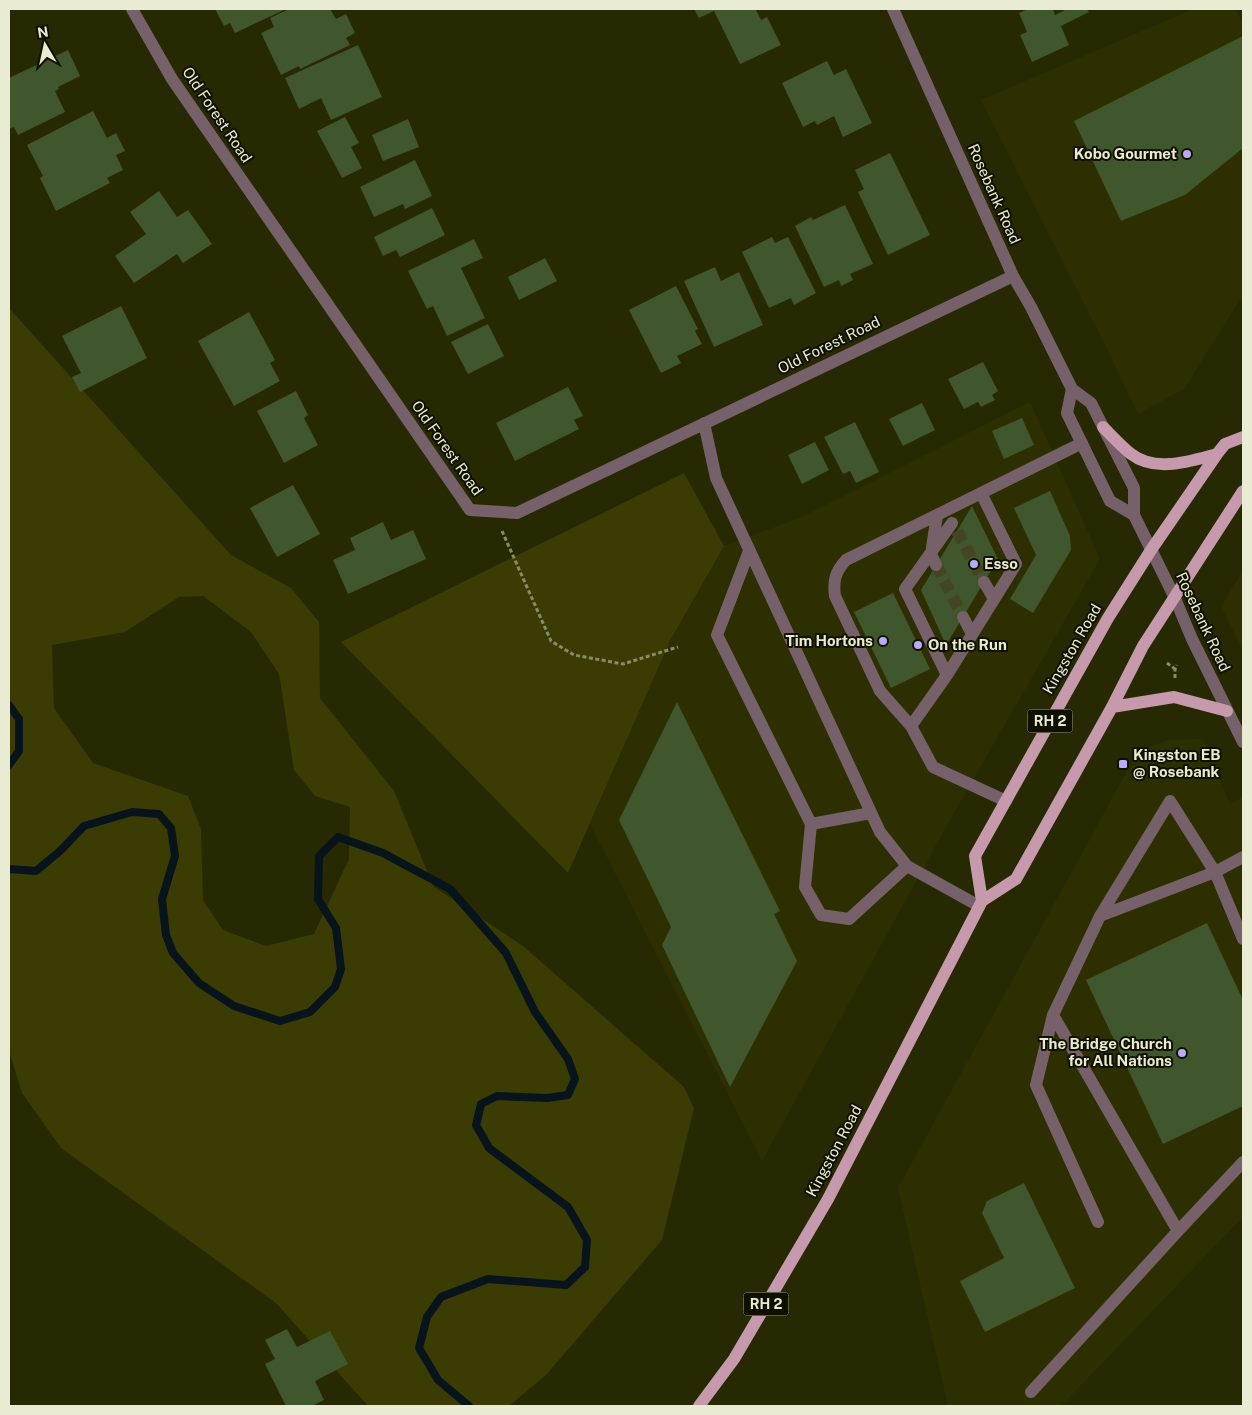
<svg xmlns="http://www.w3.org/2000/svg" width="1252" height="1415" viewBox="0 0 1252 1415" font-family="'Public Sans',sans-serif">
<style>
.built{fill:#2d2f01}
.green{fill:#3a3c03;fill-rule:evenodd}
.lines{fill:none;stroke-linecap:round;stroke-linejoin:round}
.stream{stroke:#07141b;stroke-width:8}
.building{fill:#40562d}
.minor-tunnel{stroke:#444622;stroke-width:12;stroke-dasharray:12 6;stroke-linecap:butt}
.path{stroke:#898c6c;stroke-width:3;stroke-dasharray:4 2.5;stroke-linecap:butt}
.minor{stroke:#766069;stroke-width:12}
.major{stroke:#c699ac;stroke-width:12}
.poi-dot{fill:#b8abf7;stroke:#101001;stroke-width:2}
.labels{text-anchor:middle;stroke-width:4;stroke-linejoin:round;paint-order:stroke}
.shield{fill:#101001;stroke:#a8aa93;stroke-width:1}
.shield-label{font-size:14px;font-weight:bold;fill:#e9ecd2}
.street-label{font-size:15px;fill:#e9ecd2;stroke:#101001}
.poi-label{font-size:15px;font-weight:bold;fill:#e9ecd2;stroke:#101001;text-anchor:end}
</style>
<rect width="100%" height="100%" fill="#272903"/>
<path class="built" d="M1193 9H1234L1243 21V295L1184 389 1138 414 1107 349 981 100Z
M1030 402 1100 559 950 820 762 1161 590 824 671 639 724 546 804 516Z
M1243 571V651L1221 606Z
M1203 739 1230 804 1243 797V1217L1061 1406H948L898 1188 1138 751 1168 740Z"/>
<path class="green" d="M9 308 231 555 291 588 319 622 320 698 394 791 433 886 523 946 684 1087 694 1108 662 1240 546 1375 509 1406H368L276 1303 61 1148 22 1093 9 1051ZM203 596 251 632 279 674 294 770 315 796 350 807 349 859 314 934 266 946 223 930 203 900 201 829 188 796 93 763 54 708 52 645 125 632 179 597Z
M684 473 724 546 671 639 568 873 341 642Z"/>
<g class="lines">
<path class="stream" d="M9 705 19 719V751L9 765
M9 869 36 871 60 851 84 826 132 812 159 814 171 828 175 856 162 899 166 935 173 953 199 983 234 1006 280 1021 310 1012 335 987 341 969 336 928 318 899 319 856 338 837 383 853 450 889 506 953 535 1012 568 1059 575 1079 568 1095 547 1098 497 1096 481 1104 476 1125 489 1148 568 1207 587 1240 585 1267 566 1285 488 1279 441 1297 427 1317 419 1348 438 1380 469 1406"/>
</g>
<path class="building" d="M215 9H286L235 33 230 23 224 26Z
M289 9H330L336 19 346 14 355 33 346 38 350 45 300 69 299 66 281 75 261 33 274 27 270 18Z
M694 9H760L756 10 761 20 767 17 781 45 740 64 714 11 699 18Z
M1028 9H1053L1055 15 1067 9H1087L1089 12 1061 26 1069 45 1032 62 1020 35 1027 32 1019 13Z
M1243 36V148L1185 195 1121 221 1074 121Z
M358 45 382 97 331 120 321 98 299 109 285 78Z
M68 50 80 76 58 87 59 89 55 91 65 112 18 135 14 127 9 129V78Z
M827 61 834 75 846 69 872 123 843 137 834 116 817 125 815 121 803 127 782 83Z
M93 111 107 138 116 133 125 151 116 155 123 170 107 178 110 183 56 211 40 178 43 176 27 145Z
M345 117 359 143 351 147 362 168 342 178 317 131Z
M408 119 419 147 383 161 372 135Z
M890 153 930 235 888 255 858 192 864 189 855 170Z
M415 160 432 196 405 209 403 204 374 217 360 187Z
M159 191 177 217 188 210 212 244 183 263 177 254 134 283 115 256 146 234 130 212Z
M845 205 873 264 850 274 853 280 841 286 839 280 824 287 795 226 811 217 813 220Z
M432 208 445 235 400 257 396 250 383 256 374 237Z
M772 237 775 243 788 237 816 293 794 305 791 298 769 308 742 252Z
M474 239 483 258 461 268 485 318 447 336 433 306 427 309 408 271Z
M545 258 557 281 519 300 508 277Z
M715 267 721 281 739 272 763 325 714 347 684 281Z
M676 286 698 329 695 331 702 344 677 356 681 363 661 373 629 310Z
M121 306 147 358 80 392 72 377 81 373 62 336Z
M249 312 275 360 270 363 280 381 234 406 198 341Z
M488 324 504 356 468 374 451 342Z
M983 362 998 391 992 395 995 400 981 407 978 402 964 409 948 379Z
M568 387 583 416 574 420 579 429 515 461 496 423Z
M296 391 308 415 304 418 318 445 284 463 257 411Z
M922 403 935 430 903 446 889 419Z
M1022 418 1034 445 1004 459 992 431Z
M855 422 879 472 856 483 850 471 843 474 824 437Z
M815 442 829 470 802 484 788 455Z
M293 485 320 534 277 557 250 508Z
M1050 491 1070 536 1071 550 1033 613 1010 599 1036 555 1014 508Z
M972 506 998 559 946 645 921 590Z
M383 522 391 540 413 530 426 559 348 594 333 560 355 550 350 538Z
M893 593 930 669 891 688 854 612Z
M677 702 780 911 774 914 797 961 730 1087 662 945 671 927 619 820Z
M1207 923 1243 1000V1106L1163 1144 1086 980Z
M1024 1183 1075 1288 985 1332 960 1281 1004 1258 982 1213 987 1201Z
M287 1329 297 1347 330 1331 348 1364 315 1381 324 1400 312 1406H286L265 1364 275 1359 265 1340Z"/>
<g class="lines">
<path class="minor-tunnel" d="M957 531 984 582
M936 565 963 617"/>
<path class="path" d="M502 531 551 641 574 655 623 664 678 647
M1167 663 1175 669
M1175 678V669L1177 665"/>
<path class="minor" d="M132 9 172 79 470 510 517 513 1013 276
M893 9 1013 276 1031 307 1072 389 1091 403 1134 488V515L1174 596 1192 639 1243 742
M1072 389 1067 413 1110 501 1134 515
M704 423 716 478 880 832 907 866 979 906
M981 493 1016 564 947 675 911 726 933 767 1006 801
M749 551 717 635 811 824
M936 565 931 554 937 515
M984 582 994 599
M963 617 972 634
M947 675 905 589 952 523
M911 726 880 691 835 596C833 581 835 572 846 560L1082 443
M871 813 811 824 805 887 821 915 849 919 907 866
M1100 916 1170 801 1215 872 1243 939
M1053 1015 1178 1231 1243 1162
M1098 1222 1036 1085 1053 1015 1100 916 1215 872 1243 857
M1031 1392 1178 1231"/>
<path class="major" d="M1103 427C1112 436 1121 446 1131 454 1156 473 1190 461 1217 454
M1112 707 1174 697 1227 711
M982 901 975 856 1108 618 1151 550 1217 454 1225 444 1243 437
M699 1406 734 1359 828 1199 982 901 1016 879 1112 707 1143 646 1243 491"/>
</g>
<g class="poi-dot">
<circle cx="1187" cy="154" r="5"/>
<circle cx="974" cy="564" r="5"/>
<circle cx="883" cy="641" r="5"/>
<circle cx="918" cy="645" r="5"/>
<rect x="1118" y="759" width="10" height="10" rx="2.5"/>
<circle cx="1182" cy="1053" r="5"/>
</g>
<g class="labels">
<g class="shield">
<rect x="1027.5" y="709.5" width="45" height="23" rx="4"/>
<rect x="743.5" y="1292.5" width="45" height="23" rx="4"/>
</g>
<g class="shield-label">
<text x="1050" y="726">RH 2</text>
<text x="766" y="1309">RH 2</text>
</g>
<g class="street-label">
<text transform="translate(217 115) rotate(56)" y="5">Old Forest Road</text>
<text transform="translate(994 194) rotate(66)" y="5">Rosebank Road</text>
<text transform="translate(829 345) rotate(-26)" y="5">Old Forest Road</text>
<text transform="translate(447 448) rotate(55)" y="5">Old Forest Road</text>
<text transform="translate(1203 622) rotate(65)" y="5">Rosebank Road</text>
<text transform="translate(1072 649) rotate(-60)" y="5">Kingston Road</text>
<text transform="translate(834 1151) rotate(-62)" y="5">Kingston Road</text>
</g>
<g class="poi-label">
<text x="1177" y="159">Kobo Gourmet</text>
<text x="984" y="569" text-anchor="start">Esso</text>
<text x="873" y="646">Tim Hortons</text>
<text x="928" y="650" text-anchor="start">On the Run</text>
<text x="1133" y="760" text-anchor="start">Kingston EB<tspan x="1133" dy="17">@ Rosebank</tspan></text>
<text x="1172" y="1049">The Bridge Church<tspan x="1172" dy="17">for All Nations</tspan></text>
</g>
</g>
<rect width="1252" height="1415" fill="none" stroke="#e9ecd2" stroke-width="20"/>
<g transform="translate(45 45) rotate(351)" stroke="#101001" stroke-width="4" paint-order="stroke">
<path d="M0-4L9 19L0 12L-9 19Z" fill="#e9ecd2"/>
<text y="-8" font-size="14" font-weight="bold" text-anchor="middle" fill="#e9ecd2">N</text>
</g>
</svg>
